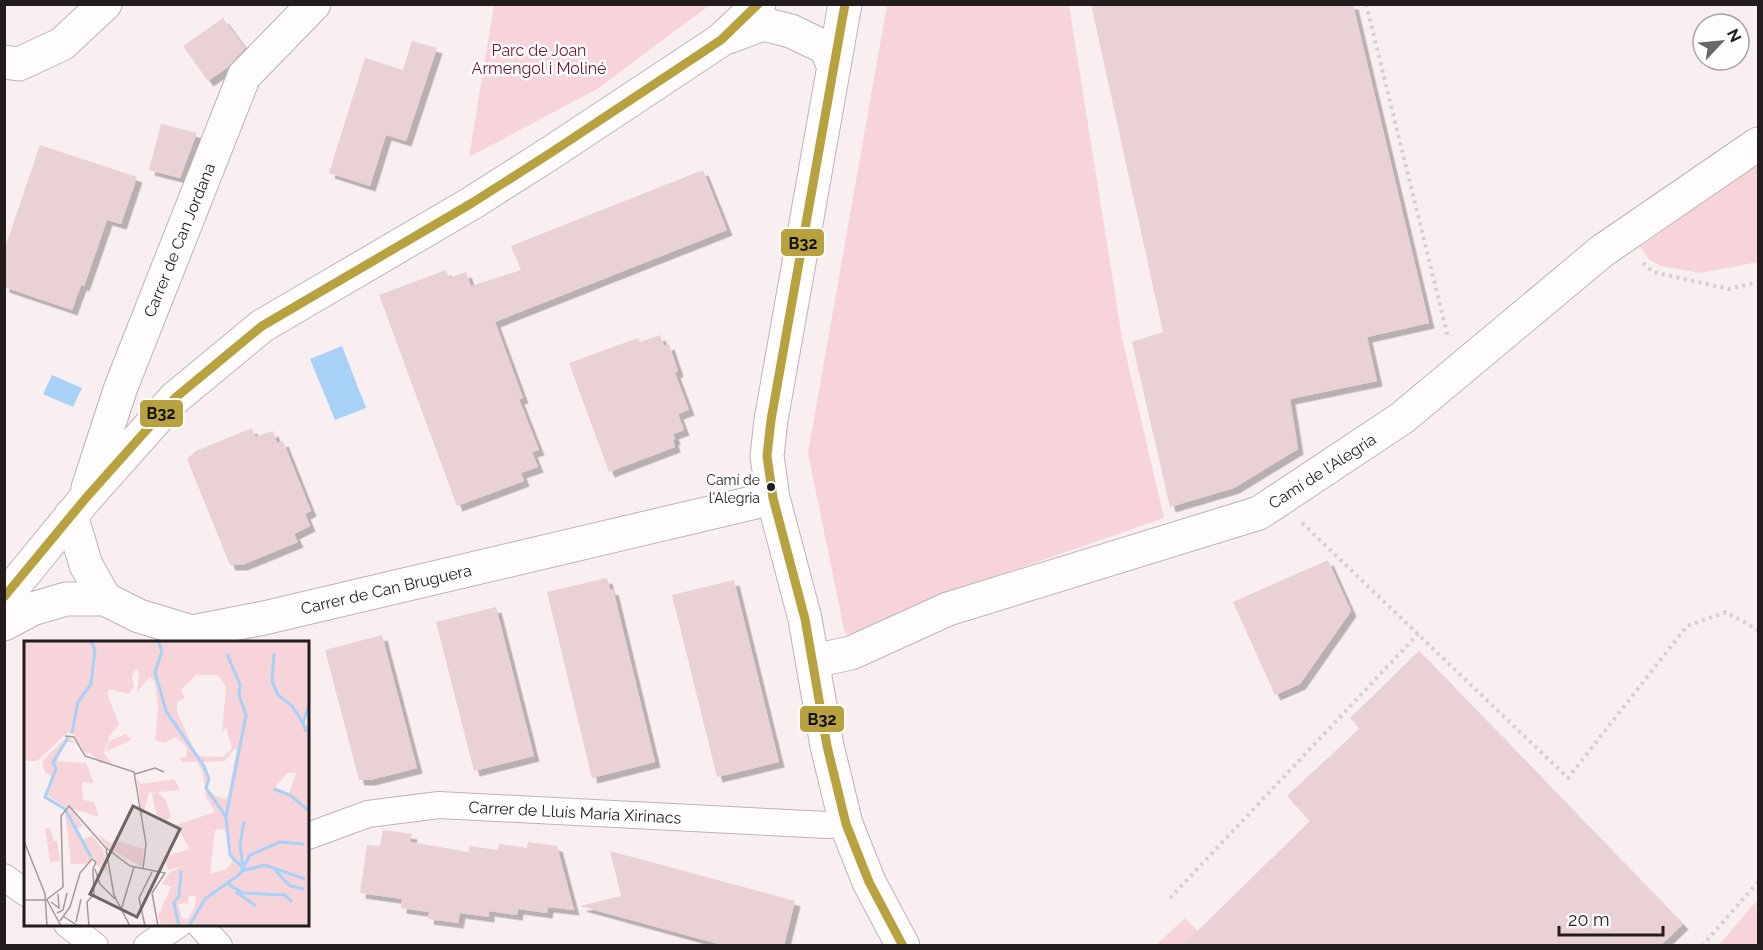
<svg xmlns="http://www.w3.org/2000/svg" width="1763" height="950" viewBox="0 0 1763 950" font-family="Raleway,sans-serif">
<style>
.green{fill:#f7d4d9}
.water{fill:#a7d1f6}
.building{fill:#ead1d6;filter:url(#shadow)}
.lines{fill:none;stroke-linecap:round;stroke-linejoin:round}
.pedestrian-casing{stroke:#bcb4b5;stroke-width:28}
.minor-casing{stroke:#bcb4b5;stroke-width:35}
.path{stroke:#d4d0d1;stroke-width:4;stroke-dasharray:3 4.5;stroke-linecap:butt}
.pedestrian{stroke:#fefcfd;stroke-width:26}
.minor{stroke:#fefcfd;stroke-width:33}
.bus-1-casing{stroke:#fdfdfd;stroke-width:14}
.bus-1{stroke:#b8a240;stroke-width:9}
.bus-dot{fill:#221c1d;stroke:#fdfdfd;stroke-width:2}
.labels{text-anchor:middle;stroke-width:5;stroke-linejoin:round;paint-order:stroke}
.bus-label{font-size:14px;fill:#221c1d;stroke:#fdfdfd;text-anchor:end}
.park-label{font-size:16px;fill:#711834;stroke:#fdfdfd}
.street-label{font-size:16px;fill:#221c1d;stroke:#fdfdfd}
.inset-river{fill:none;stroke:#a7d1f6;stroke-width:3}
.inset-road{fill:none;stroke:#a39a9c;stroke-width:1.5}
.view{fill:#6d6667;fill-opacity:0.15;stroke:#6d6667;stroke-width:3}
.inset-edge{fill:none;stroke:#221c1d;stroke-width:3}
.line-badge{stroke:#fdfdfd;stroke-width:2}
.pale-badge-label{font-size:16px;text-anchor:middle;font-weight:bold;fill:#111}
</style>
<defs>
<filter id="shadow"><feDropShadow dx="5.5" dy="5.5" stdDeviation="0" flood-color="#0004"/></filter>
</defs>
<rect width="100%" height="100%" fill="#f9eef0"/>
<path class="green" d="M494 5V4L710 5 597 89 469 157Z
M887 5H1069L1122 338 1164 518 953 591 855 633 845 634 808 453Z
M1758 164V262L1700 273 1661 266 1649 259 1640 247Z
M1758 899V945H1719Z
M1185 918 1211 945 1155 946Z"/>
<path class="water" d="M342 346 366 408 335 420 310 359Z
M52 375 82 388 73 407 43 394Z"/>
<path class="building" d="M1091 4H1353L1429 323 1367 337 1377 381 1290 399 1298 449 1234 488 1170 507 1132 342 1163 332Z
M223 18 245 48 228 67 208 81 183 46Z
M412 41 437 48 406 141 386 135 370 186 329 173 365 58 403 70Z
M161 124 197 133 180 178 149 170Z
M40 145 137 177 121 224 107 220 84 286 81 285 72 310 4 287V251Z
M703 170 727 230 495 322 523 398 519 399 539 450 532 452 538 467 521 473 524 481 457 506 379 295 446 270 449 278 466 272 471 286 521 270 511 246Z
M660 335 664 346 669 344 678 371 675 373 689 410 678 414 684 430 673 434 675 439 673 440 675 447 609 472 569 363 638 338 640 342Z
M252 428 255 437 273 431 277 443 283 441 311 511 305 514 310 526 294 534 298 542 242 565H230L187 459 196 451Z
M1328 560 1351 611 1300 684 1275 695 1233 602Z
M607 578 610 590 613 589 655 762 592 778 547 592Z
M734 580 779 762 717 777 672 595Z
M496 607 534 756 474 771 436 622Z
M382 635 417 768 370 780H359L325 650Z
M1419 651 1683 924 1661 945H1183L1310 821 1287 796 1360 728 1350 718Z
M383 830 412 834 410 842 469 852V846L498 850 499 844 527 848 528 842 557 846 574 910 548 907 547 913 518 909 517 915 489 911V917L460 913 458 923 428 919 429 912 401 908 402 899 360 893 367 845 380 846Z
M610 851 795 901 784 945H722L580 906 621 896Z"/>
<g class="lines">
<defs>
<path id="pedestrian" d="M308 836 368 814 439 805 827 825 846 824
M4 877 26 893
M67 924 95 946
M199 924 219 946
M147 946 179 924"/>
<path id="minor" d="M845 4 771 420 767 456 773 498 805 619 827 746 846 824 869 882 903 946
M728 37 763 24 791 31 826 48 833 65
M4 62 19 64 62 44 105 4
M88 488 121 387 244 76 314 4
M71 515 86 565 105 599
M4 598 85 499 175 398 262 326 472 203 552 152 721 40 759 4
M4 624 32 609 66 599H105L139 616 192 632 264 618 773 498
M813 661 851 653 948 609 1259 513 1402 418 1602 251 1758 144"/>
</defs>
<use href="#pedestrian" class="pedestrian-casing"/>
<use href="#minor" class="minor-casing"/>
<path class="path" d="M1366 4 1448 337
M1643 263 1653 272 1729 289 1758 282
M1302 523 1568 778 1687 626 1726 612 1758 630
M1170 898 1418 634
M1702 946 1758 882"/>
<use href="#pedestrian" class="pedestrian"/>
<use href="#minor" class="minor"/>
<defs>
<path id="bus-1" d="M845 4 771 420 767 456 773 498 805 619 827 746 846 824 869 882 903 946
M4 597 85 499 175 398 262 326 472 203 552 152 721 40 758 4"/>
</defs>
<use href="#bus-1" class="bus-1-casing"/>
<use href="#bus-1" class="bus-1"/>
</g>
<circle class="bus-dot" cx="771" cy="487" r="5"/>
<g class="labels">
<g class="bus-label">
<text x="760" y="485">Camí de<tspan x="760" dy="18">l'Alegria</tspan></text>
</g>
<g class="park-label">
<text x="539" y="56">Parc de Joan<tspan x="539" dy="18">Armengol i Moliné</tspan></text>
</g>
<g class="street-label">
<text transform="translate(179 240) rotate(-68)" y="6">Carrer de Can Jordana</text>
<text transform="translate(1322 471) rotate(-33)" y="6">Camí de l'Alegria</text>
<text transform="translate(386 589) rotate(-13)" y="6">Carrer de Can Bruguera</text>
<text transform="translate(575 812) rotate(3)" y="6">Carrer de Lluís Maria Xirinacs</text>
</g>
</g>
<g transform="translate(24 641)">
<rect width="285" height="285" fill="#f9eef0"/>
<path d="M0 0H285V66L279 80 285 87V285L137 284 134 275 147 246 138 243 145 232 159 225 144 229 140 216 166 208 152 184 191 171 182 156 178 129 173 121H159L154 117 162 116 163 106 152 96 140 102 131 99 134 67 131 41 126 36 113 51 115 31 112 28 108 35 110 46 105 53 85 48 83 53 95 83 85 96 80 112 88 123 76 122 65 111 63 115 51 95 44 91 13 120H0ZM172 34H194L202 46 198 92 202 86 208 107 199 116 173 115 153 71V61L161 57 157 49ZM210 108 213 109 203 158 191 155 183 147 186 137 176 121 201 120ZM263 132H272L265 153 251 146ZM198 188 204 191 208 220 203 228 186 233 191 189ZM165 255H172L171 265 164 278H158L154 263 164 262ZM102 93 107 99 82 111 85 100ZM43 95 53 103 42 100 33 120 62 122 70 142 58 141 59 159 70 161 75 176 39 165 22 153 28 135 21 132 18 121ZM113 135 116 143 150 138 156 149 125 152 118 177ZM133 151 142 159 147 176 143 179H137L132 172 128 154ZM46 167 59 185 53 188 59 199 68 195 79 208 85 233 72 224 71 217 61 223H47L41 170ZM21 187H26L30 200H33L36 220 26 221ZM73 193 87 202 91 199 120 208 118 226 83 206Z" fill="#f7d4d9" fill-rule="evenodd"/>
<path class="inset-river" d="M134 0 138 10 131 31 142 70 180 125 185 138 182 147 202 176 206 214 219 227M250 12 248 40 254 54 268 65 279 82M282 91 279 82 285 64M48 92 54 61 67 43 71 9 67 0M44 97 29 121 32 128 21 156 41 168 67 216M250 148 266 154 285 170M202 176 222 74 215 54 216 43 203 13M219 226 216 204 220 180M251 229 266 245 280 248M218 230 241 224 281 238M204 243 219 252 261 254 268 261M212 251 232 265M155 285 150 262 155 255 157 230M165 285 181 258 216 233 226 214 256 201 280 203"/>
<path class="inset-road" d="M41 95 50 96 61 115 110 131 122 203 119 228M111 133 131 127 140 131M0 200 21 253 23 285M82 208 90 254 106 285M71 228 76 243 91 258M0 259H22L39 246 37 175 45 165 81 206 106 225 141 232 128 252 134 285M23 259 37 285M27 261 35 267 34 253M97 269 110 226M33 272 39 269 43 252M39 275 54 285M36 280 46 266 56 232 68 218 72 221M52 281 57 258M65 285 63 261 70 253 69 228 72 221M121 285 115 257 128 231"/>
<path class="view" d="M109 165 156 188 113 276 66 253Z"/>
<rect width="285" height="285" class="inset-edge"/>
</g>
<g class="line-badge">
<rect x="780" y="228" width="45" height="29" rx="6" fill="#b8a240"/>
<rect x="139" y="399" width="45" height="29" rx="6" fill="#b8a240"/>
<rect x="799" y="705" width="46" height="28" rx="6" fill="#b8a240"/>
</g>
<g class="pale-badge-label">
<text x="803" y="249">B32</text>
<text x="161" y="419">B32</text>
<text x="822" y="725">B32</text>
</g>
<rect width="1763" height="950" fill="none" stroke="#221c1d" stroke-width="12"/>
<g transform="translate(1721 42) rotate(64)"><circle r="28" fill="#fdfdfd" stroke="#a5a3a3" stroke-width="1.5"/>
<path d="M0-4.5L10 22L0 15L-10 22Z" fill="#6d6667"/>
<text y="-9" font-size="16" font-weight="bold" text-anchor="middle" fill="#221c1d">N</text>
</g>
<path d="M1559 926v9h104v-9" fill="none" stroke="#221c1d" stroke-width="3"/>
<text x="1568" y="926" font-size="18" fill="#221c1d" stroke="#fdfdfd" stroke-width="4.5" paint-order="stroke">20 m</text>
</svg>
